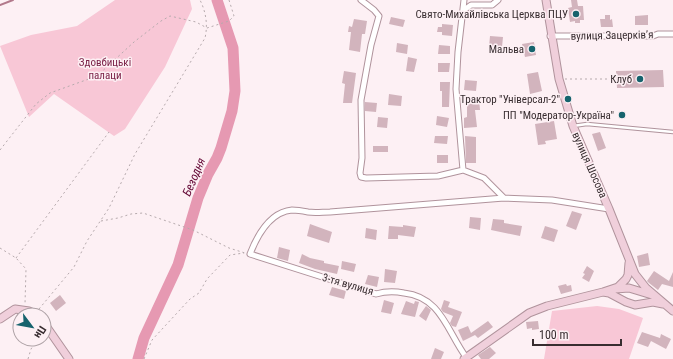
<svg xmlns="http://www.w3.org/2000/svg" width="673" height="359" viewBox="0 0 673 359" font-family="'Roboto Condensed',sans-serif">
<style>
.green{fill:#f8c7d6}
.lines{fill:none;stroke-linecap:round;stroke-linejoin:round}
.stream{stroke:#b2798b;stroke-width:2}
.river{stroke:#e699b2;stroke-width:11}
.building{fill:#d2b4bd}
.lane-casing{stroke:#b0939c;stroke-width:4.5}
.street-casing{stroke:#b0939c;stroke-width:7}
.secondary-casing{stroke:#b0939c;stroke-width:9}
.path{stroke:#b6aaad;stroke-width:1;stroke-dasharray:2 3;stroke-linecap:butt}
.lane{stroke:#fff;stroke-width:2.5}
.street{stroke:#fff;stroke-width:5}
.secondary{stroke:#f0cfdb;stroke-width:7}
.poi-dot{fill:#16636d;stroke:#fdf0f4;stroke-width:1.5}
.labels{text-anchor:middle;stroke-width:3;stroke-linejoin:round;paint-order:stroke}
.poi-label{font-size:11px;fill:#382d30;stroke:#fdf0f4;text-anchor:end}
.street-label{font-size:11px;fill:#382d30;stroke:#fdf0f4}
.park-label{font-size:11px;fill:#7c2349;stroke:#fdf0f4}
.water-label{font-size:12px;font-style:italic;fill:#620533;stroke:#fdf0f4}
</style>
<rect width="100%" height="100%" fill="#fdf0f4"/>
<path class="green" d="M115 0H190L192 9 165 67 125 129 114 136 54 94 29 117 0 46 31 35 77 26Z
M597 306 619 309 643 318 629 359H544L552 311Z"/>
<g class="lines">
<path class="stream" d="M0 5 13 0"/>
<path class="river" d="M138 359 144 338 178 265 198 198 208 174 217 158 221 148 232 111 235 91 233 48 217 0"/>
</g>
<path class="building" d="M571 0H577L578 6H583L584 20H580V23H575V21L570 22 568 8 572 7Z
M605 15H610V20L612 19 613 27H601L600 19H605Z
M648 15V25H635V16Z
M391 17 405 20 403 27 389 24Z
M354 19 367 21 365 34H362L360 52 349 50 351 32H348L349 26 352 27Z
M442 24 453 25 452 36 442 35V32H437L438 27H442Z
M490 36 503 37 502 47H489Z
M534 42 536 55 525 57 522 44Z
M397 43 408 45 407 54 396 52Z
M439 45 450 46V54H438Z
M408 57 417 59 414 72 406 71Z
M438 63H450L449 72H438Z
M663 70 664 87 617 88 616 71Z
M344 71 356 73 352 103H343L345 84 342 83Z
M538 72 542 91 530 94 527 74Z
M465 80 477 81 476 91 464 90Z
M440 82H450L449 107H442V91H440Z
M389 94 402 96 401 106 388 105Z
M467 99H479L480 110H475L477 127 464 128V118L467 117Z
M365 102 377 103 376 112 365 111Z
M437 116 449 118 447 127 436 125Z
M378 117 388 118 387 128 377 127Z
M554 121 557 139 545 141 546 144 538 145 535 124Z
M600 132 606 148 598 151 592 134Z
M435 136H448L447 144 434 143Z
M465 136 476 137V163H466Z
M373 146H388V152H373Z
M437 155H448V163H437Z
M572 211 582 214 576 230 566 226Z
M470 217 481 218 480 230 469 228Z
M493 219 504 220V223L522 226 520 236 491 230Z
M310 224 332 232 329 243 307 236Z
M403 225 416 227 414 237 398 235V239H388L389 226 403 227Z
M545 226 558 230 554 242 541 238Z
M366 228 377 230 376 240 365 238Z
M279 247 290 250 288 261 277 258Z
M648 253 650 265 639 267 637 256Z
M302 254 310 258 324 261V263L339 266 337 274 315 269 299 263Z
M342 261 356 264 354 272 341 269Z
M587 266 594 271 589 282 582 278 585 274 583 273Z
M385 269 397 271 395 283 384 282Z
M654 271 669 281 673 272V287L662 284 658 290 649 283 647 281Z
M368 275 379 277 377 287 365 284Z
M566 284 567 286 571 285 572 291 561 294 558 286Z
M332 287 346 291 344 299 329 295Z
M60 295 66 303 56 311 50 303Z
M384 300 394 303 391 314 381 312Z
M444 300 450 302 448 307 462 312 456 327 452 326 450 323 453 316 443 312 441 309Z
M406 301 414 304 415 301 419 302 415 317 401 314Z
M426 306 431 310 426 321 419 316Z
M488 321 493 327 478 338 475 335 463 341 458 330 468 326 471 333Z
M538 321 539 329 532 330V328L527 329 526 322Z
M642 332 660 338 661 334 671 339 666 349 651 341 648 347 637 343Z
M490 347 496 353 489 359H481L478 355Z
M435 348 444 352 441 359H431Z"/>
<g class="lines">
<defs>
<path id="lane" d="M573 126 587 124 673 132"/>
<path id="street" d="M361 0 374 10 379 16 371 45 361 100 362 158 360 173 361 177 366 178 438 176 463 170 484 178 504 198 552 200 609 209
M464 10 471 5H492L498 0
M550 36H653L658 34H673
M463 170 456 89 458 52 464 0
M466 357C447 331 441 297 404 293 394 291 386 291 376 294L250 254C257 236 270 212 292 210 297 210 303 211 308 212 315 213 323 212 330 212L504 198"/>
<path id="secondary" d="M546 0 559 79 573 126 609 209 635 274 646 288 673 311
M615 289 629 288 652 295
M603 292 609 293 626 302 635 305 653 302 663 304
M0 319 15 309 29 311 36 315
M44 323 69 359
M464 359 529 313 547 306 603 292 618 287 626 279 628 275 629 263"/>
</defs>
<use href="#lane" class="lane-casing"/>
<use href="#street" class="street-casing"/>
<use href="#secondary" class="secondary-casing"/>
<path class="path" d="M565 79H615
M0 150 36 104 50 93 97 76 134 42 161 21 170 16 196 22 207 28 229 21 234 16 229 0
M101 221 118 218 131 214 143 213 193 230 229 248 245 253
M0 248 16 258 26 269 25 304
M16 258 109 132
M39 309 74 267 87 241 109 208 135 154 205 38C208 25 206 12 200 0
M28 359 31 349 38 339
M144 359 152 340 190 299 199 293 207 279 230 255 244 253"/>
<use href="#lane" class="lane"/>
<use href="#street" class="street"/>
<use href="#secondary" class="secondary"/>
</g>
<g class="poi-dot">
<circle cx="576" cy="14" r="4"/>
<circle cx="532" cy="49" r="4"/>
<circle cx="640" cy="79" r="4"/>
<circle cx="568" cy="99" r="4"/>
<circle cx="622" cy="115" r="4"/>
</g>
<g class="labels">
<g class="poi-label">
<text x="568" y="18">Свято-Михайлівська Церква ПЦУ</text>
<text x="524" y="53">Мальва</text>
<text x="632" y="83">Клуб</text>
<text x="560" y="103">Трактор "Універсал-2"</text>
<text x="614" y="119">ПП "Модератор-Україна"</text>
</g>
<g class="street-label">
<text transform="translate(612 35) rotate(-1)" y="4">вулиця Зацерківʼя</text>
<text transform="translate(590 165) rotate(66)" y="4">вулиця Шосова</text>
<text transform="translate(348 284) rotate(16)" y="4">3-тя вулиця</text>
</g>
<g class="park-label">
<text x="105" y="66">Здовбицькі<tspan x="105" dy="13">палаци</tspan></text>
</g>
<g class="water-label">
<text transform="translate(194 177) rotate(-67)" y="4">Безодня</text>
</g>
</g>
<g transform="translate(32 327) rotate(122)"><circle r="19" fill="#fdf0f4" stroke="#aea2a6"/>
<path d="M0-3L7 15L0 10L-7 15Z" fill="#16636d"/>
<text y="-6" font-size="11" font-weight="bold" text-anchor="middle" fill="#382d30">Пн</text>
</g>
<path d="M533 339v6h88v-6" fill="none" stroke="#382d30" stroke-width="2"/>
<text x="539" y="339" font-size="12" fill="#382d30" stroke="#fdf0f4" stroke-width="3" paint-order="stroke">100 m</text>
</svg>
